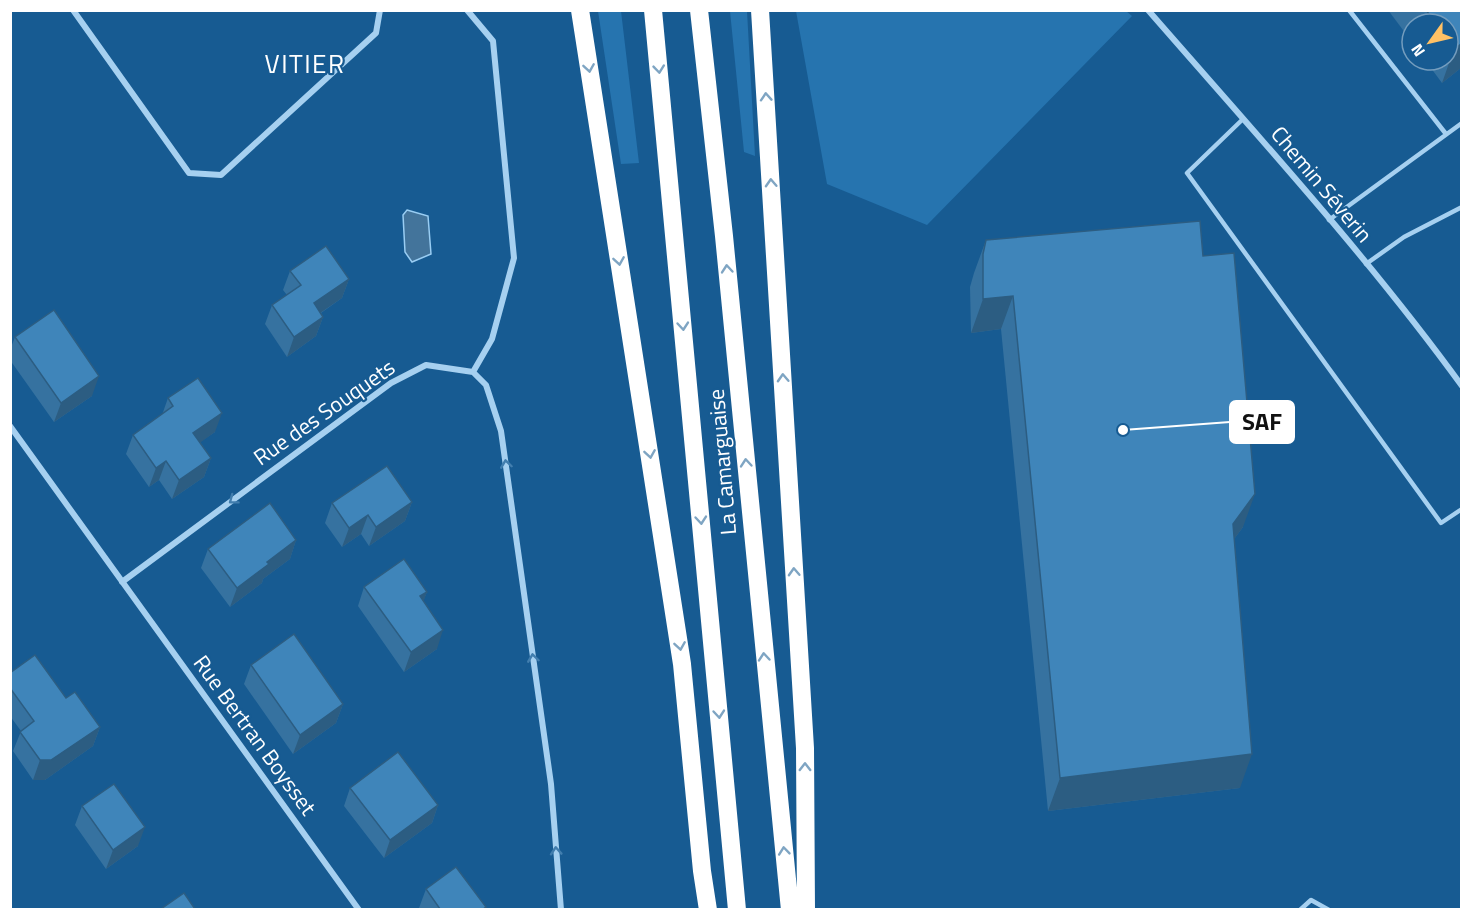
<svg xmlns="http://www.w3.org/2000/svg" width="1472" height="920" viewBox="0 0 1472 920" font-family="'Titillium Web',sans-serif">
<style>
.green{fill:#2674af}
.water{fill:#43749b;stroke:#99cdf3;stroke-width:1.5}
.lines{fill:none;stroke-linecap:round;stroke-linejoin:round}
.lane{stroke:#a6d0f0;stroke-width:4.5}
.street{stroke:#a6d0f0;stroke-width:6}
.highway{stroke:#fff;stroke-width:18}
.wall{fill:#3672a0}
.shaded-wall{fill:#2c5d82}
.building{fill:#3f85ba;stroke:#2c5d82;stroke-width:1.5}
.oneway{stroke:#7fa5c3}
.oneway2{stroke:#427eae}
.labels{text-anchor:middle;stroke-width:4.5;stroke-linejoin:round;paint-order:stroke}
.street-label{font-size:22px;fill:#fff;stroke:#175b92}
.quarter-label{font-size:26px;letter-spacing:1.5px;fill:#fff;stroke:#175b92}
.leader{fill:none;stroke:#fff;stroke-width:2}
.callout-dot{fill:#fff;stroke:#175b92;stroke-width:2}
.callout{fill:#fff;stroke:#fff;stroke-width:2}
.callout-label{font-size:24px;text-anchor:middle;font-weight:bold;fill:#111}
</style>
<rect width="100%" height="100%" fill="#175b92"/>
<path class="green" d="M598 11H621L639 163 621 164Z
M730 11H747L755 156 744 152Z
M1126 11 1132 16 927 225 827 184 796 11Z"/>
<path class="water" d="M407 210 428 216 431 254 412 262 405 252 403 215Z"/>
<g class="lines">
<path class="lane" d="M1349 10 1446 134
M1243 119 1187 173 1441 523 1462 509
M1329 220 1462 123
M1366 264 1404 237 1462 207
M1300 910 1311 900 1329 910"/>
<path class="street" d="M73 10 189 173 221 175 376 33 380 10
M467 10 493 41 514 258 492 339 473 372
M1148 10C1255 133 1366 254 1462 386
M10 426 359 910
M122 582 391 383 426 365 473 372 486 385 501 431 551 784 561 910"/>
<path class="highway" d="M580 10 682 664 702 871 708 910
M653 10 737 910
M699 10 724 236 790 910
M760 10 805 748 806 910"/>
</g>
<path class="wall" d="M1388 10H1461V68L1442 83 1425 60H1448V24H1412V42Z
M986 240 1203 256 1243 527 1234 539 1240 788 1048 811 1001 329 971 333 970 287 974 273Z
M290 271 349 279 342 298 321 313 323 317 316 336 287 357 265 324 272 305 287 295 283 290Z
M15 337 92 396 54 422 10 360V350Z
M168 398 215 432 200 442 211 458 204 477 172 499 159 480 149 487 126 454 133 435 162 415Z
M412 502 405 521 369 546 361 534 342 547 325 523 332 503Z
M296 540 290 559 263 579 262 583 230 607 201 568 208 549Z
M364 587 427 592 423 601 437 649 404 672 358 606Z
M251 665 343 704 336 723 293 754 244 684Z
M10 673 66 698 100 727 93 746 45 780H33L13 751 21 731 10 716Z
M350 788 438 805 432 823 384 858 344 806Z
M82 806 138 846 106 869 75 825Z
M426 889 485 909H419V908Z"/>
<path class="shaded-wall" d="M1461 44V68L1442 83 1454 49Z
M349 279 342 298 307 322 314 303Z
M1013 296 1001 329 971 333 983 299Z
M323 317 316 336 287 357 294 337Z
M99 376 92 396 54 422 61 403Z
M222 413 215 432 187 452 193 433Z
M211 458 204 477 172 499 179 480Z
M166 461 159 480 149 487 156 468Z
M1255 494 1243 527 1221 557 1233 524Z
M412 502 405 521 369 546 376 527Z
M368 515 361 534 342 547 349 528Z
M296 540 290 559 263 579 262 583 230 607 237 588 267 562Z
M427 592 420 611V596Z
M443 630 437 649 404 672 411 652Z
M343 704 336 723 293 754 300 735Z
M100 727 93 746 45 780H33L40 760Z
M1252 754 1240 788 1048 811 1060 778Z
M438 805 432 823 384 858 390 840Z
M145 827 138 846 106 869 113 850Z"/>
<path class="building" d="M1426 10H1461V44L1454 49 1448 41V24H1436Z
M1200 221 1203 256 1234 253 1255 494 1233 524 1252 754 1060 778 1013 296 983 299V254L986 240Z
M326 246 349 279 314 303 323 317 294 337 272 305 301 285 290 271Z
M54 310 99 376 61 403 15 337Z
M198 378 222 413 193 433 211 458 179 480 166 461 156 468 133 435 173 406 168 398Z
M387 466 412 502 376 527 368 515 349 528 332 503Z
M270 503 296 540 267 562 269 564 237 588 208 549Z
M404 559 427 592 420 596 443 630 411 652 364 587Z
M294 634 343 704 300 735 251 665Z
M35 655 66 698 75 692 100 727 51 760H40L20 732 34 721 10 688V673Z
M398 752 438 805 390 840 350 788Z
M114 784 145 827 113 850 82 806Z
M456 867 486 907 483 909H440L426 889Z
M184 893 195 909H161Z"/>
<defs><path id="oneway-chevron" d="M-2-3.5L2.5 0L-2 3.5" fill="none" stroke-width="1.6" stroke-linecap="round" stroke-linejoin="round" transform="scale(1.5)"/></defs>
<g class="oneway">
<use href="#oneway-chevron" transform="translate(589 68) rotate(81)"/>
<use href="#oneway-chevron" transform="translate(659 69) rotate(84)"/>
<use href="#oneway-chevron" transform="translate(766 97) rotate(-94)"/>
<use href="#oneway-chevron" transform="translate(771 183) rotate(-93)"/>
<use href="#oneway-chevron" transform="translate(619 261) rotate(81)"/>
<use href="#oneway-chevron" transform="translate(727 269) rotate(-95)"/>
<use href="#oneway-chevron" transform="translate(683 326) rotate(85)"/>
<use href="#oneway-chevron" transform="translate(783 378) rotate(-93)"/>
<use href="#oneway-chevron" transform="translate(650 454) rotate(81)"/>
<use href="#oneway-chevron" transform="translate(746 463) rotate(-95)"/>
<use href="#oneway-chevron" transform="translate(701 520) rotate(85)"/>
<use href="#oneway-chevron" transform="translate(794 572) rotate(-93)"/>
<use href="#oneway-chevron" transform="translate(680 646) rotate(81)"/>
<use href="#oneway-chevron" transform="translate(764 657) rotate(-95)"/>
<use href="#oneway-chevron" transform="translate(719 714) rotate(85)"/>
<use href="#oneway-chevron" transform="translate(805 767) rotate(-90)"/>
<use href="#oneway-chevron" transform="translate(784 851) rotate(-96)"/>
</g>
<g class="oneway2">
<use href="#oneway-chevron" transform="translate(506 464) rotate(-98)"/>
<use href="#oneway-chevron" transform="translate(233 500) rotate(143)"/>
<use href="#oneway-chevron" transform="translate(533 658) rotate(-98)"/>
<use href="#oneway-chevron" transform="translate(556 851) rotate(-94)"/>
</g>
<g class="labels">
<g class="street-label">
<text transform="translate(1322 184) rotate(50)" y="8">Chemin Séverin</text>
<text transform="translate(324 412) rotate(-35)" y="8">Rue des Souquets</text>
<text transform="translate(722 462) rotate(-95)" y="8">La Camarguaise</text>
<text transform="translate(255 735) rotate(54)" y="8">Rue Bertran Boysset</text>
</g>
<g class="quarter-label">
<text x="305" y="73">VITIER</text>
</g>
</g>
<path class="leader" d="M1123 430L1230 422"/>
<circle class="callout-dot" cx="1123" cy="430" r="6"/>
<rect class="callout" x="1230" y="401" width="64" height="42" rx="6"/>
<g class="callout-label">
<text x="1262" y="430">SAF</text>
</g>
<rect width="1472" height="920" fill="none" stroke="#ffffff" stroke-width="24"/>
<g transform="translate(1430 42) rotate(236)"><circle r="28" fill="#175b92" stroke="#749dbe" stroke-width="1.5"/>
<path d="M0-4.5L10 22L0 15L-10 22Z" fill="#ffc165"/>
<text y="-9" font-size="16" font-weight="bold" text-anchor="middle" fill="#ffffff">N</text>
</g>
</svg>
